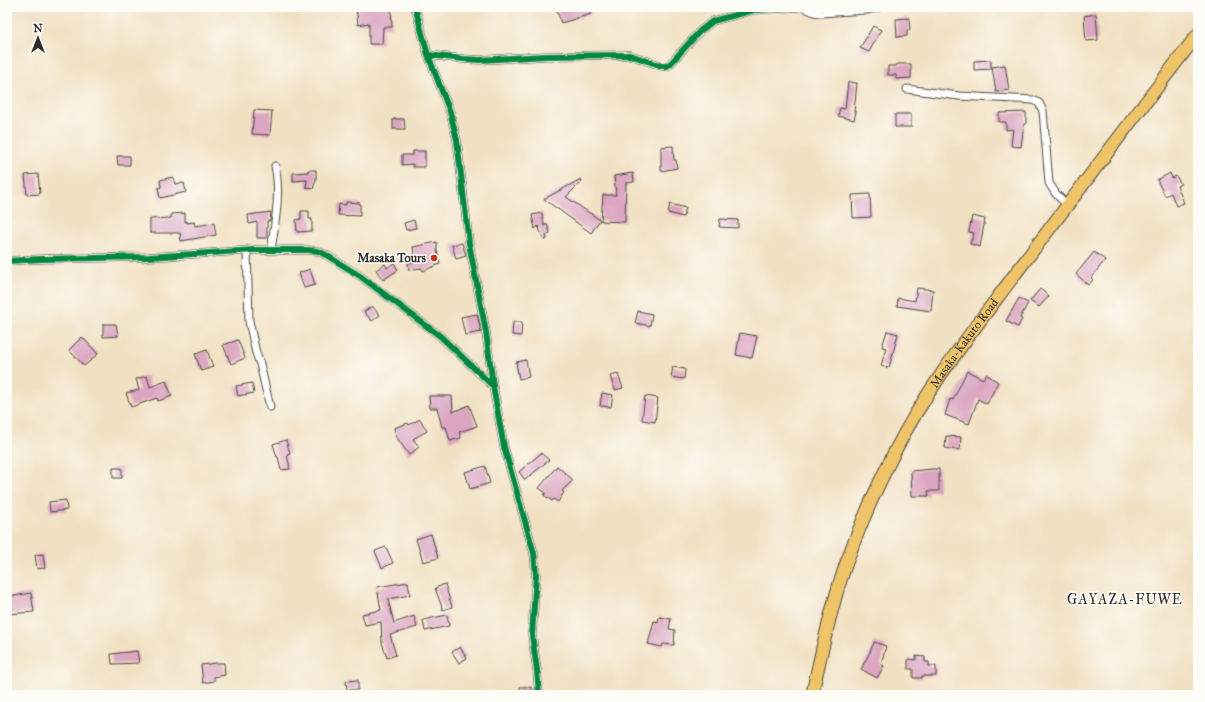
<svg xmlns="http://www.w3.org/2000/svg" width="1205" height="702" viewBox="0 0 1205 702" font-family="'IM FELL Great Primer',serif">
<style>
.building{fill:#dca5c1}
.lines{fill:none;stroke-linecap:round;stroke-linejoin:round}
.minor-casing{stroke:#494642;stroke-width:9}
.trunk-casing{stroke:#494642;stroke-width:14}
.minor{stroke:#fff;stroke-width:7}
.trunk{stroke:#efc469;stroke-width:12}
.cycleway-casing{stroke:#fdfcf7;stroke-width:8}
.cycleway{stroke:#00873e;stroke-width:6}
.poi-dot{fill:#c8321e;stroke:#fdfcf7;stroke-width:1.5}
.labels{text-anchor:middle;stroke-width:3;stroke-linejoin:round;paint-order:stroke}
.poi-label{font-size:12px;font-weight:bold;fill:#2b2b2b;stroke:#fdfcf7;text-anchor:end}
.street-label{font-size:12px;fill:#2b2b2b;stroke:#fdfcf7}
.quarter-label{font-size:14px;letter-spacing:1px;fill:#2b2b2b;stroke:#fdfcf7}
</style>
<rect width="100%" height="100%" fill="#fdfcf7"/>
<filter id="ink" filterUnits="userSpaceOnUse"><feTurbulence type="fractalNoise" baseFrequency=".025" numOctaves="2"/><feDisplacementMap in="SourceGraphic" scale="8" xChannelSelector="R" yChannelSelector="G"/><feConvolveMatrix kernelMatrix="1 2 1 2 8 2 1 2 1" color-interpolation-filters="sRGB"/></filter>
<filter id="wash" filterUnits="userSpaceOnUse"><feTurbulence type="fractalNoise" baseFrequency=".012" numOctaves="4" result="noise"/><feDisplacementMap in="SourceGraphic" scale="16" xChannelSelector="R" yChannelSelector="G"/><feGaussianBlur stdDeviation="0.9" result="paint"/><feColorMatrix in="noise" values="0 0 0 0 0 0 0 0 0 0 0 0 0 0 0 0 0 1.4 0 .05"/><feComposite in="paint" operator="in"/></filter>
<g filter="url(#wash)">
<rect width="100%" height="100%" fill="#f1e1c3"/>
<g id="blocks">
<path class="building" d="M356 7H391L392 27H383L382 44H369V23L358 25Z
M556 7H588L591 14 561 23Z
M1096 14 1098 40 1086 41 1084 16Z
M909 18 910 30H907V36L897 37 896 19Z
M873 26 881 30 869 52 860 48Z
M991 60V69L974 70V61Z
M896 64H911V78L896 79V75H888V66H896Z
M1005 65 1009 90 996 92 992 67Z
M848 82 857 83 854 112H856L854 120 838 116 840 108 845 109Z
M254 110 272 111 270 135 252 134Z
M1026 112V124H1024L1021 147 1011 146 1013 129 1006 130V122H999V113Z
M895 114H911V127H895Z
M393 119H404L405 129H393Z
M673 146 674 160H676L677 168 661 171V147Z
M413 151H425V167H413V164L402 165V155H413Z
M117 156H130V165H118Z
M308 170H316V179L313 189 306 187 307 180 293 181V173L308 172Z
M633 173 634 182 626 183 625 222 601 221 603 195H616L614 176Z
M1170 173 1172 178 1176 176 1181 184 1177 186 1184 203 1176 206 1171 193 1165 196 1157 180Z
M38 174 40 194 27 195 25 175Z
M173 177 175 184 184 183 186 192 160 198 158 188 161 187 160 180Z
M581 179 582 181 566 197 600 220 591 233 544 199Z
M870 194 871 217 853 218 852 195Z
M346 202 360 203V216L338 215 339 204 346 205Z
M670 204 686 208 683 217 668 213Z
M301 211H309V219H312V231L297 232 296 220 301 219Z
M271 212 270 221H267V238H257V222L249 224 248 215Z
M185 213V222L187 221V223L194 222 195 226 214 223 216 235 181 241 180 233H150V219L171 218V214Z
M542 213 544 226 547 224 550 233 546 235 547 239 544 240 538 226 535 229 532 215Z
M972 216 985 219 980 247 970 244 974 233 969 232Z
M720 219 738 220V228L719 227Z
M414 220 416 228 406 230 404 223Z
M437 242V251L440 264 423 271 421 268 409 270 408 263 415 262 413 247Z
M462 243 466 256 456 259 452 245Z
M1094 252 1105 260 1091 278 1093 280 1088 285 1076 274Z
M394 263 398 270 383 280 376 270 385 264 387 268Z
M310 269 315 285 304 288 299 273Z
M917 288 933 290 931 311 897 306 898 298 915 301Z
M1040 289 1049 296 1039 307 1030 301Z
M1019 298 1028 303 1020 318 1022 319 1018 327 1006 321Z
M372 306 380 315 372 321 364 312Z
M638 311 652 314 650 326 635 323Z
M477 314 481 332 465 335 461 317Z
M513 322H522L521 336 512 335Z
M103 324H116L118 336 103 337Z
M887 331 898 334 889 368 881 366 886 348 882 347Z
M740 333 757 336 752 358 736 355Z
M82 337 98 354 84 366 69 350Z
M238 340 245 358 231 364 223 345Z
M207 350 213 367 201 371 195 354Z
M526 360 529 377 519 379 516 362Z
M673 367 685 369 684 379 671 377Z
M967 371 983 379 986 374 998 382 987 404 978 399 969 424 945 415 950 399 953 400Z
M618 374 623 388 615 390 610 376Z
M147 376 150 387 166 381 172 396 158 401 157 398 131 407 126 393 139 390 136 379Z
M252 383 254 393 238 396 236 386Z
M602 393 613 395 611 407 600 406Z
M429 396H452L453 412 469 405 477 426 459 432 461 438 450 441 446 427H442L437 408H430Z
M645 396 658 398 655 422 642 420Z
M420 419 427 431 413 439 419 447 409 455 397 438 394 428 408 423 409 425Z
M946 436 961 437 960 450 945 448Z
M286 440 290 453 287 454 290 469 281 470 278 457H277L273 444Z
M541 453 549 460 525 480 519 472Z
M485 466 490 483 470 489 465 472Z
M557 466 573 480 562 491 564 492 558 502 554 499 552 501 544 495 546 493 539 488Z
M113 468H122V478H113Z
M932 469H939V491H928L929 496H912L911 471Z
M66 500 67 510 50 512 49 502Z
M431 534 438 558 423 562 416 539Z
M386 547 393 563 382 568 375 551Z
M43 554 45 568 37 569 35 555Z
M408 582 410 595 388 599 394 623 414 616 417 627 390 635 396 655 387 658 382 643 381 622 365 625 362 614 381 610 377 587Z
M445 584 452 607 443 610 435 588Z
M31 593 34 612 7 614V597Z
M447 615 449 626 425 631 423 620Z
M659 617 671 619 669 629 675 630 674 645 663 644 662 647 648 644 654 621 658 622Z
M874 642 886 646 881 664 884 666 877 678 861 669 870 652Z
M460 647 467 658 459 663 452 652Z
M137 651 139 663 112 664 111 654Z
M916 656 925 657V662H929V666H936V676H922V678H913V669H908V659L916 660Z
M216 663H224L225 675 214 677V681L203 683 201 665Z
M358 680V690H347L346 681Z
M520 687H531V695H520Z"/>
</g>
</g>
<g filter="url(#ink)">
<use href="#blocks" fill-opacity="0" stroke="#494642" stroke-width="1"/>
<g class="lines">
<defs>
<path id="minor" d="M415 7 428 55 450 112 457 140 469 243 486 332 493 386 504 447 534 553 536 575 532 635 537 670 539 695
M803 7 814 12 820 13 866 10 880 7
M428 55 463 59 480 60 546 56 630 55 662 66H667L671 63 700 31 713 21 754 10 798 7
M907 89 959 96 1033 100 1039 103 1043 111 1049 183 1056 194 1067 205
M247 250 249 321 256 353 260 364 270 407
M271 250C275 223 281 193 275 166
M7 261 41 259 149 257 255 250H308L318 251 326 255 360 276 440 336 493 386"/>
<g id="trunk">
<path id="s1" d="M812 695C820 658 828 621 839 585 853 540 873 495 894 453 927 387 975 328 1019 269 1078 191 1138 112 1198 34"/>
</g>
</defs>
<use href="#minor" class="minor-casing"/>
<use href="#trunk" class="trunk-casing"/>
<use href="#minor" class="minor"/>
<use href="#trunk" class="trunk"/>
<defs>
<path id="cycleway" d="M415 7 428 55 450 112 457 140 469 243 486 332 493 386 504 447 534 553 536 575 532 635 537 670 539 695
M428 55 463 59 480 60 546 56 630 55 662 66H667L671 63 700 31 713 21 754 10 798 7
M7 261 41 259 149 257 255 250H308L318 251 326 255 360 276 440 336 493 386"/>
</defs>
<use href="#cycleway" class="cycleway-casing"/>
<use href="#cycleway" class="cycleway"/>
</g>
</g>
<circle class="poi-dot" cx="434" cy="258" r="4"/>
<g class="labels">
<g class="poi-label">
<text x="426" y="262">Masaka Tours</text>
</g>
<g class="street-label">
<text dy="4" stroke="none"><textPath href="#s1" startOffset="387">Masaka-Kakuto Road</textPath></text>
</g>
<g class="quarter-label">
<text x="1125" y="604">GAYAZA-FUWE</text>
</g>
</g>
<rect width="1205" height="702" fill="none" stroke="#fdfcf7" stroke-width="24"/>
<g transform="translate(38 38)" stroke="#fdfcf7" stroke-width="3" paint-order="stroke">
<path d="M0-3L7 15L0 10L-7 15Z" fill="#2b2b2b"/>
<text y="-6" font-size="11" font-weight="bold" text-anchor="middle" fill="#2b2b2b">N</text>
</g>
</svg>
